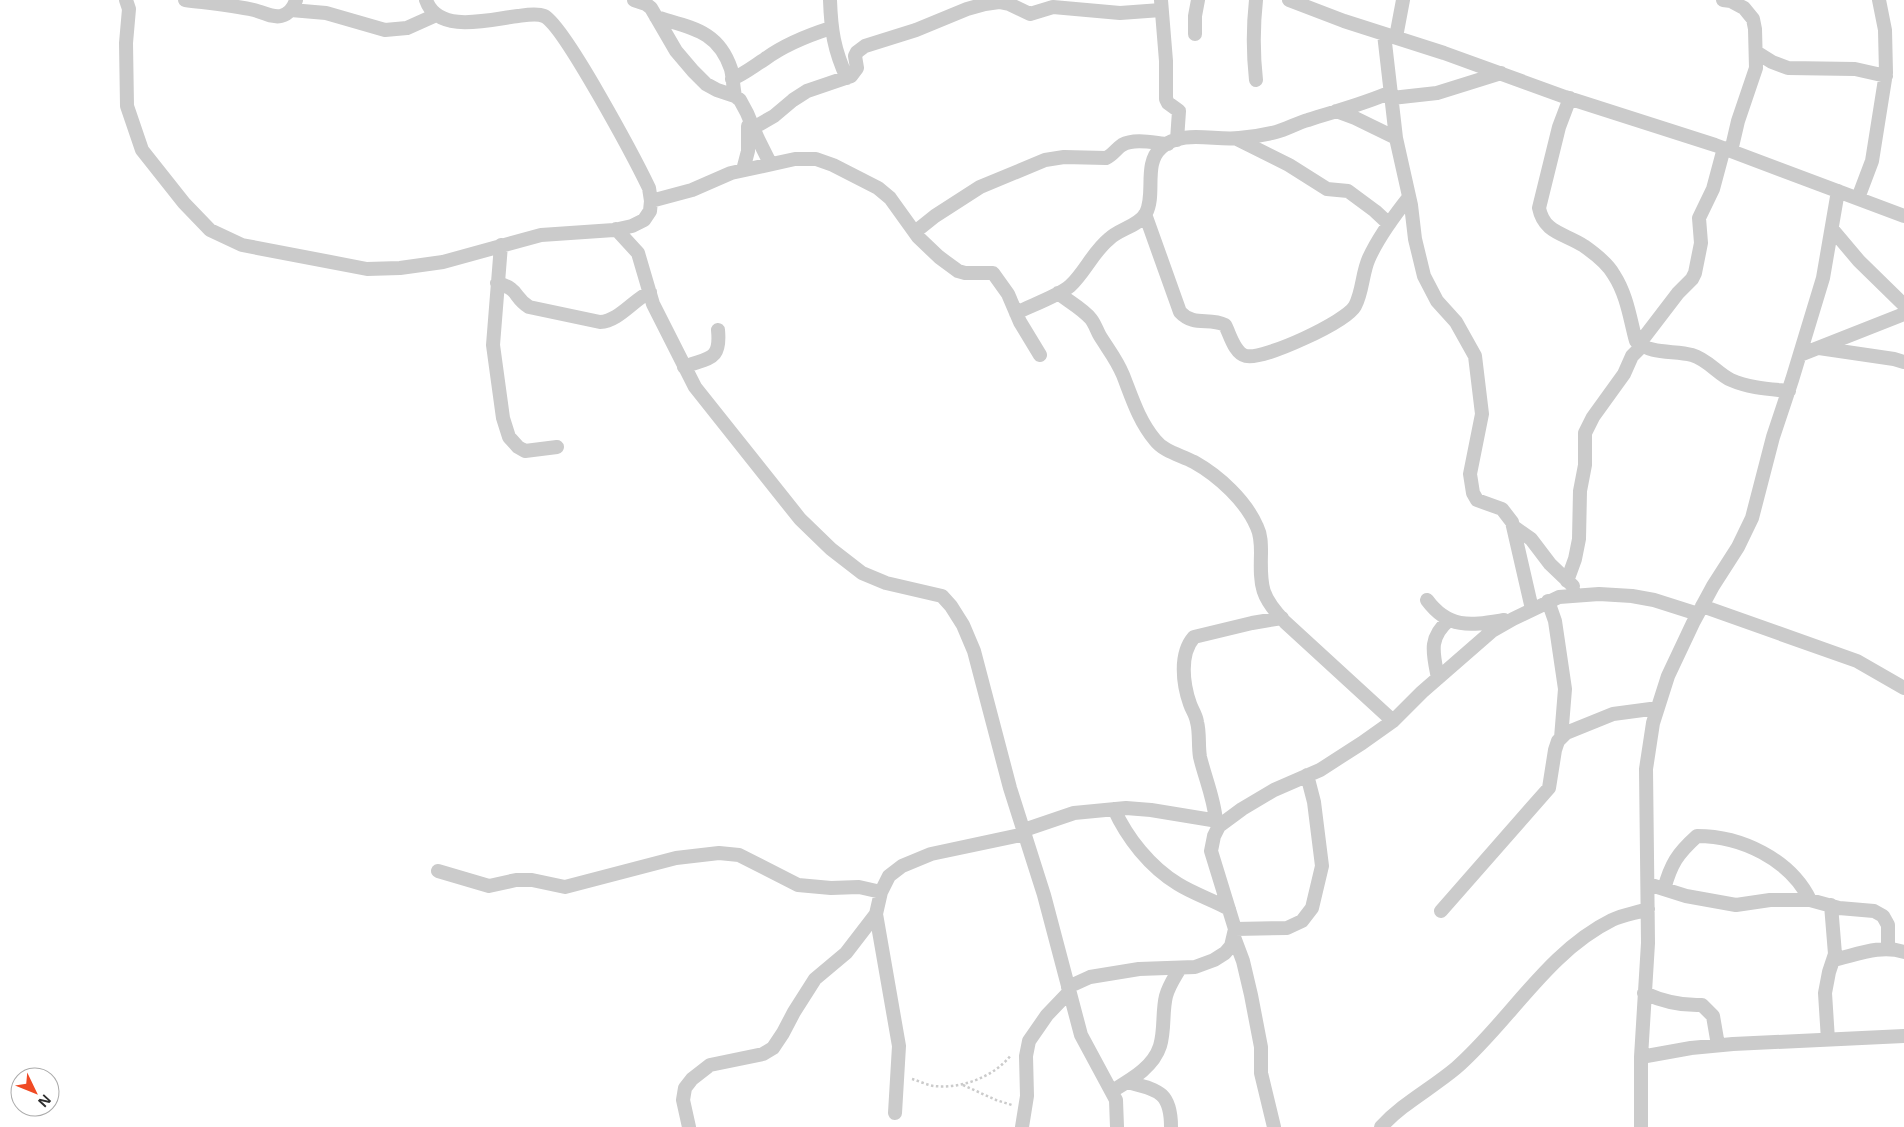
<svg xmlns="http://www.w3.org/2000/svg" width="1904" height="1127" viewBox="0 0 1904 1127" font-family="'Noto Sans',sans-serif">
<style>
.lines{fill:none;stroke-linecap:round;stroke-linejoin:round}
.path{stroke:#cbcbcb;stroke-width:2.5;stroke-dasharray:2.5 2.5;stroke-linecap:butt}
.minor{stroke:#cbcbcb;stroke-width:14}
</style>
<rect width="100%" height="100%" fill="#fff"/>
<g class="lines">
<path class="path" d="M912 1079C919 1081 927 1085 934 1086 961 1089 994 1077 1011 1055
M963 1085 996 1100 1012 1105"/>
<path class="minor" d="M126 0 129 9 126 43 127 106 142 150 184 203 210 230 242 245 367 269 400 268 443 262 541 235 614 230 632 226 644 220 650 211 651 201 649 188C636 161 564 25 544 16 537 13 526 15 518 16 491 19 438 35 426 0
M185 0C208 3 231 5 254 10 263 12 272 18 281 16 289 14 294 7 296 0
M634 0 646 4 651 8 676 51 693 71 706 84 717 90 735 96 740 100 747 113 758 139 770 163
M830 0C831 30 834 50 847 78
M1161 0 1166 61V99L1168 103 1179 111 1177 140
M1256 0C1253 27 1253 53 1256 80
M1289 0 1344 21 1444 53 1565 97 1715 145 1904 216
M1723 0 1731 1 1744 8 1753 19 1755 29 1756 68 1738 121 1731 151
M291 10 326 13 385 30 407 28 436 15
M656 17C691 28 718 30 731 69 733 77 733 87 735 96
M1195 34V16L1198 0
M1384 34 1396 138 1411 205 1415 239 1424 276 1437 301 1456 322 1475 356 1482 414 1470 474 1473 493 1477 500 1502 509 1512 522 1532 609
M1396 37 1403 0
M1756 52 1772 62 1788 68 1855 69 1886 76
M732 79C744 74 754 66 765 59 784 45 809 35 831 28
M1392 98 1437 93 1501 73
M1570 98 1559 127 1539 208C1544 233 1564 233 1584 246 1594 253 1608 264 1614 275 1627 295 1630 319 1636 341 1651 355 1674 350 1692 355 1707 359 1718 374 1731 380 1749 388 1770 389 1789 391
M1336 111 1355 118 1396 138
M753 128 774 116 793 100 807 91 851 76 857 68 855 56 857 52 865 46 916 30 967 9 985 4 999 2 1009 4 1030 14 1053 7 1120 13 1161 10
M1237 139 1289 165 1327 189 1348 191 1375 211 1389 224
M743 170 748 151V126
M1858 198 1872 161 1886 73 1885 30 1879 0
M651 201 692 190 731 173 795 159H816L833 165 878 188 890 198 918 237 939 257 958 271 965 273H993L1008 294 1020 322 1040 355
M1145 214 1180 312C1194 327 1209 317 1225 325 1230 334 1234 353 1246 356 1264 360 1346 322 1355 306 1363 291 1362 273 1369 258 1379 236 1394 216 1409 197
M616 229 638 253 653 304 695 387 800 519 831 549 862 573 886 583 942 596 951 606 963 625 974 651 1010 788 1044 895 1081 1035 1116 1100 1117 1127
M1832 229 1859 261 1904 305
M915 232 935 216 980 187 1045 160 1064 157 1106 158C1113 155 1116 149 1122 145 1135 138 1154 143 1168 144
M501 245 493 345 503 418 509 437 518 447 525 451 557 447
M497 283C520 289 513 297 529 307L600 322C619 321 633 300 650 292
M1058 293C1068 301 1083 309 1091 319 1095 324 1097 331 1100 336 1108 349 1117 360 1123 375 1132 398 1139 421 1155 440 1164 452 1181 455 1194 462 1219 476 1246 501 1257 527 1261 535 1261 544 1261 553 1260 587 1261 597 1285 622L1393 721
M1016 313C1030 306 1060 295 1070 286 1085 272 1093 252 1109 239 1119 229 1139 226 1146 213 1156 194 1143 164 1161 148 1181 129 1215 141 1239 138 1251 137 1264 135 1276 132 1287 129 1297 123 1308 120 1336 111 1364 104 1391 92
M1639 344 1678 293 1692 279 1695 273 1701 243 1699 218 1713 189 1724 148
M1819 348 1894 359 1904 362
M1800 355 1904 314
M684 367C709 357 721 361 718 330
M1514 527 1531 539 1550 564 1573 586
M1567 581 1575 559 1579 539 1580 491 1585 465V433L1593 417 1624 374 1632 356 1642 346
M1427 600C1449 630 1472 625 1504 620
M1548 601 1555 621 1565 689 1561 738
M1702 606 1857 661 1904 688
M1438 678C1433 653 1428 638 1449 620
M1114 809C1127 838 1150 867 1178 884 1194 894 1213 900 1229 909
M1216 821C1214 798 1205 778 1200 757 1198 745 1200 733 1197 722 1196 715 1192 710 1190 704 1183 684 1179 654 1194 637L1252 623 1282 618
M1024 830 1074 813 1126 808 1151 810 1224 822
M438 871 489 886 516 880H532L565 887 676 858 719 853 739 855 798 885 831 888 859 887 881 892
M1648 884 1686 896 1736 905 1770 900H1810L1839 908 1874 911 1883 916 1888 925V949
M1664 889C1671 864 1677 854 1697 836 1741 836 1790 859 1810 900
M1441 911 1549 788 1555 750 1558 741 1566 733 1613 714 1658 708
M1235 929 1287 928 1302 921 1312 908 1322 866 1314 802 1307 775
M1234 937 1243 961 1251 995 1261 1047V1073L1274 1127
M1833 960C1856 955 1881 944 1904 952
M1068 987 1090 977 1139 969 1195 967 1214 960 1225 953 1231 946 1235 929 1211 851 1214 836 1219 826 1242 809 1274 790 1320 770 1362 743 1393 721 1422 692 1492 631 1513 619 1559 597 1599 594 1632 596 1654 600 1698 614
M1644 993C1664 1002 1681 1006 1702 1005L1713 1016 1718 1045
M1828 1040 1825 993 1829 972 1835 954 1831 905
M1641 1057 1691 1048 1733 1044 1904 1036
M1127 1082C1157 1090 1171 1091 1171 1127
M1112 1091C1130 1080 1153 1068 1160 1046 1165 1030 1162 1012 1166 996 1169 985 1175 977 1180 968
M895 1113 899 1046 876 914 881 892 889 876 902 866 931 854 1025 834
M689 1127 683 1100 685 1088 692 1079 710 1065 763 1054 773 1048 783 1033 794 1012 815 979 846 953 876 914
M1022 1127 1027 1096 1026 1056 1029 1041 1047 1015 1069 992
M1381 1127C1403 1103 1431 1089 1456 1068 1509 1022 1547 952 1612 920 1623 915 1636 913 1648 909
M1641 1127V1057L1648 943 1646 769 1653 723 1668 676 1693 623 1713 586 1738 547 1752 518 1773 437 1792 380 1823 278 1838 191"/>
</g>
<g transform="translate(35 1092) rotate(133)"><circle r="24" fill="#ffffff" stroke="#ababab"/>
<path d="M0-4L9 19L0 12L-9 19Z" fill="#f04a24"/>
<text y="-8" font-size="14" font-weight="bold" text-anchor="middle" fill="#2e2e2e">N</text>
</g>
</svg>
